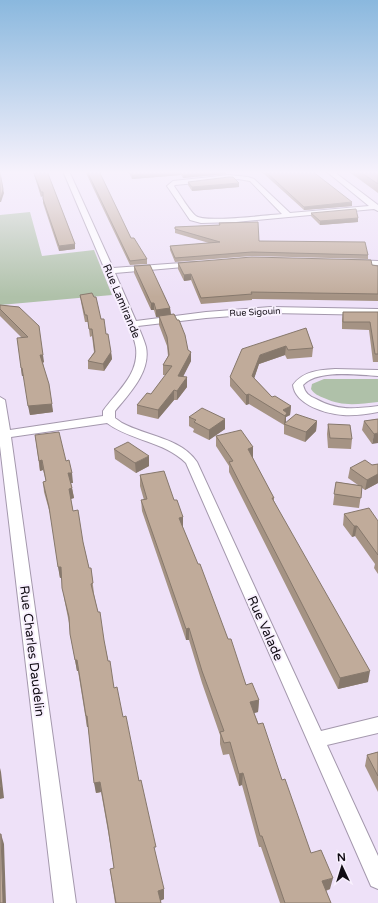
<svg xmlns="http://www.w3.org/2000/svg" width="378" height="903" viewBox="0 0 378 903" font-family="'Varela Round',sans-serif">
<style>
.green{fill:#afc1a9}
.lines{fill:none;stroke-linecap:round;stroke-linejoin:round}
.street-casing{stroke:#a498ad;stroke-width:2}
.street{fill:#fff;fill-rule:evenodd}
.wall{fill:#a59384}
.shaded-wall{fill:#86786c}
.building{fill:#c0ab9a;stroke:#86786c}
.labels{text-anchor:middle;stroke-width:4;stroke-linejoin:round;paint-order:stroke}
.far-street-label{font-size:9px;fill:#120d15;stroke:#f8f0fe}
.street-label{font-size:11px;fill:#120d15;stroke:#f8f0fe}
.near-street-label{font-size:13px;fill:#120d15;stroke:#f8f0fe}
</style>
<rect width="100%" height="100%" fill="#eee1f8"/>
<path class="green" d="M30 212 42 256 94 250 112 295 0 305V215Z
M324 379H378V402C358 404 343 407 324 398 319 396 314 394 311 389L312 384Z"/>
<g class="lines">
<defs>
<path id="street" d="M63 171H69L113 268 195 262 199 264 195 266 115 273 136 321 206 312 271 307 378 309V315L271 313 206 318 138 326C141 333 144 340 146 347 151 372 129 394 115 411V418L122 423C146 436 181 438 197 462L321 731 378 717V733L327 745 378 856V889L371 886 186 463C164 441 131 441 107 423L11 437 76 903H54L0 446V397L5 400 10 430 103 416V411C117 391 139 375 136 348 135 340 131 332 128 324Z
M326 171H333L378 205V211L374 209 236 222 201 223 190 220 167 186 173 181 229 175 248 177 254 179 290 213 369 206ZM238 179 250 181 282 214C268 215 204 223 196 216 190 212 179 193 174 186L175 185Z
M352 260 378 261V265L355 264H352L351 262Z
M335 369 378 370V376C358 375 318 369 303 385 305 393 309 396 316 399 338 411 353 409 378 406V412C367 414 355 416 343 415 327 414 295 405 293 385 303 371 319 370 335 369Z"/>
</defs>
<use href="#street" class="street-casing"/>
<use href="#street" class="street"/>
</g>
<path class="wall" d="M33 171H47L75 244V249L59 251 43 203V196L41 197Z
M85 171H99L131 238 147 259V264L130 265Z
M128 171H226V174L183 178 181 175 132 179Z
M255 171H312L352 206 304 210 263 173Z
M348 171H378V193Z
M188 182 239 187 192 191 188 185Z
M311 213 358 218V222L320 225 311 216Z
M219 223 259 241 368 255V259L252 256 175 262 170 250V246L209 243 175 233V227L219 225Z
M178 263 372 265 378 266V301L252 299V300L201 304 191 280 184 281 178 269Z
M134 266 170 308 171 315 188 350 191 352V361L183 376 187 387 177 400H174L158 419 137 414V405L151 394 166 375H163V365L168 356 167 346 159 325V317H156L154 310H151L134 273Z
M80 295 101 319 106 334 111 352 112 359 104 371 88 369V361L94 352 92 336 90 337 88 322H85L81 302Z
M0 305 19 307 44 362 43 363 53 412 30 415 24 376H22L21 368 22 338 0 316Z
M343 312H378V362H373L369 330 342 329V320Z
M306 328 313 348 312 357 287 359 285 355 259 364 254 378 272 397 291 406 290 415 286 417V423L317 421 316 431 305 442 284 434V424V425L249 404 246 405 230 386V377Z
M189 417 225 419V429L209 440 193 432 194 429 189 426Z
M378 419 372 444 362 430 364 421Z
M328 424 352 439 351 449 328 448 327 434Z
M35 435 66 461 73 483H71L74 498 71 499 73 511 83 542 89 568H91L94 594 114 688 139 781 156 856 164 899 160 901 161 903H115L110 869 114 868 109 837 101 792 96 793 88 727H87L78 671H77L72 644 69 623 64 598 62 577 60 578 51 517 44 492 43 482 46 481 43 470 40 471Z
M216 436 253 447 252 457 274 498V501L368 682 338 689 229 472V466L216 446Z
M114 449 149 466 136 473 115 459Z
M378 464V483L365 490 362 488 359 508 333 505 336 482 358 485 348 478 350 468Z
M140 475 174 500 183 517V528L246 685 259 700 258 712 254 713 282 780 311 853 330 889 326 891 331 903H280L261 847H259L242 785 239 786 229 754 223 755 220 744V735L202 683 189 640H186L142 511 141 500H144L140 486Z
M344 514 378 521V574L374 568 375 564 355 536 352 537 343 525Z
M378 752V792L365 766 367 755Z"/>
<path class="shaded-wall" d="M226 171V174L183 178V175Z
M180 172 181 175 132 179V175Z
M239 183V187L192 191V187Z
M3 189 4 193 1 202H0V198Z
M352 202V206L304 210V207Z
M358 218V222L320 225V221Z
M75 244V249L59 251V246Z
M191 274V280L184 281V275Z
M151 303H154V310H151Z
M170 308 171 315 156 317V310Z
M286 346 285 355 259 364 252 385V376L260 355Z
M111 352 112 359 104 371 103 364Z
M191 352V361L179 385 178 376Z
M40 355H43L44 362 41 363Z
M21 368H22L24 376H22Z
M187 377V387L177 400V391Z
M174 390V400L158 419V410Z
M249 394V404L246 405V395Z
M52 404 53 412 30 415 28 406Z
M291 406 290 415 286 417V423L284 425 285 416 283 410Z
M225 419V429L209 440V430Z
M317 421 316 431 305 442 306 432Z
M378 433V443L372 444 374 434Z
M253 447V457L247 459 248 449Z
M149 456V466L136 473 135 463Z
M42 460 43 470 40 471 39 461Z
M68 473H72L73 483H69Z
M378 474V483L365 490 367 480Z
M72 488 74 498 70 499 69 489Z
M183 517V528L179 529V518Z
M354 526H357L355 536 352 537Z
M58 567H61L63 577 60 578Z
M189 628V640H186V629Z
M75 660H77L78 671H77Z
M370 671 368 682 338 689 340 678Z
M259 700 258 712 249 714 250 702Z
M86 716H87L88 727H87Z
M0 768 1 772 4 798 0 799Z
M243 773 242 785 239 786V774Z
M100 782 101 792 96 793 94 783Z
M1 834 4 844 6 903H3Z
M333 878 330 889 320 892 322 881Z
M164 889V899L159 901 158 891Z"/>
<path class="building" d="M33 171H47L75 244 59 246 43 199V192H41Z
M87 171H99L131 238H134L147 259 130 261Z
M130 171H223L183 175 180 172 132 175Z
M265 171H312L352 202 304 207Z
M359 171H378V184Z
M0 172 3 189 1 198H0Z
M229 177H233L239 183 192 187 188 182Z
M356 209 358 218 320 221 311 213Z
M258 222 259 241 365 242 368 255 252 252 175 258 170 246 220 242 175 229V227L220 225 219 223Z
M252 257 371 260 372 265 378 266V294L251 292 252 294 201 298 191 274 184 275 178 263Z
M150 265 170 308 156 310 154 303H151L134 266Z
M92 293 94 297H96L101 319H104L106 334H108L111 352 103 364 88 361 95 352 92 329H89L87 315H85L80 295Z
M0 305 19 307 39 326 43 355H40L49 384 52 404 28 406 22 368H21L17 338 28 337 0 309Z
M343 312H378V354H375L370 322H343Z
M174 314 177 320H179L185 335 188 350 191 352 178 376 187 377 177 391 174 390 158 410 137 405 147 393 151 394 172 366 163 365 169 355 167 337 159 316Z
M306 328 313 348 288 350 286 346 260 355 252 376 272 397 275 396 291 406 283 410 287 413 285 416 249 394 246 395 230 377 242 349Z
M202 408 225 419 209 430 194 422 196 420 189 417Z
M296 414 317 421 306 432 284 424Z
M378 419V433L374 434 364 421Z
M328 424 350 425 352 439 330 438Z
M241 430 253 447 248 449 274 498H272L370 671 340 678 229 462 233 461 216 436Z
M59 432 66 461 69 460 72 473H68L72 488 69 489 73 511 78 510 83 542 89 568H91L93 583 91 584 98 612H100L104 640 108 661H110L114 688 117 687 123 717 126 716 139 781 141 780 156 847H154L164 889 158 891 161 903H116L110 869 114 868 108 827 100 782 94 783 87 716H86L77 660H75L70 634 69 617 62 588 61 567H58L49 507 43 482 46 481 42 460 39 461 35 435Z
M128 442 149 456 135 463 114 449Z
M365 460 372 465 378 464V474L367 480 350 468Z
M164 471 174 500H177L183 517 179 518 198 564H200L228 639H231L246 685 252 683 259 700 250 702 258 724 263 723 282 780 285 779 311 853 321 850 333 878 322 881 331 903H285L262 836H260L243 773 239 774 230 742 224 743 220 732 224 731 202 671 189 628 186 629 141 500 147 499 140 475Z
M336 482 362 486 361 498 334 494Z
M369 508 378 521V555L357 526H354L344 514Z
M378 752V776L367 755Z
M0 777 1 787 0 788Z
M0 834H1L3 903H0Z"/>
<linearGradient id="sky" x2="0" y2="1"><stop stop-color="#8ab8de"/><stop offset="0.58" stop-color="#f7f2fc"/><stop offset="1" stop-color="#f7f2fc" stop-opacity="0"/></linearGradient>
<rect width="378" height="297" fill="url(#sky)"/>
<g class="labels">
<g class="far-street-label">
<text transform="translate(255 312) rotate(-3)" y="3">Rue Sigouin</text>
</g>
<g class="street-label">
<text transform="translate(122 301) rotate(67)" y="4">Rue Lamirande</text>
</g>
<g class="near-street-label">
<text transform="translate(266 628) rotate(66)" y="5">Rue Valade</text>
<text transform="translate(33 651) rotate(83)" y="5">Rue Charles Daudelin</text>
</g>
</g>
<g transform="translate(342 867) rotate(356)" stroke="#f8f0fe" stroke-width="3" paint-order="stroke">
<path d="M0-3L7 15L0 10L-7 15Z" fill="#120d15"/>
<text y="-6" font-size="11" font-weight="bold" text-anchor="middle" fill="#120d15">N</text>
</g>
</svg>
